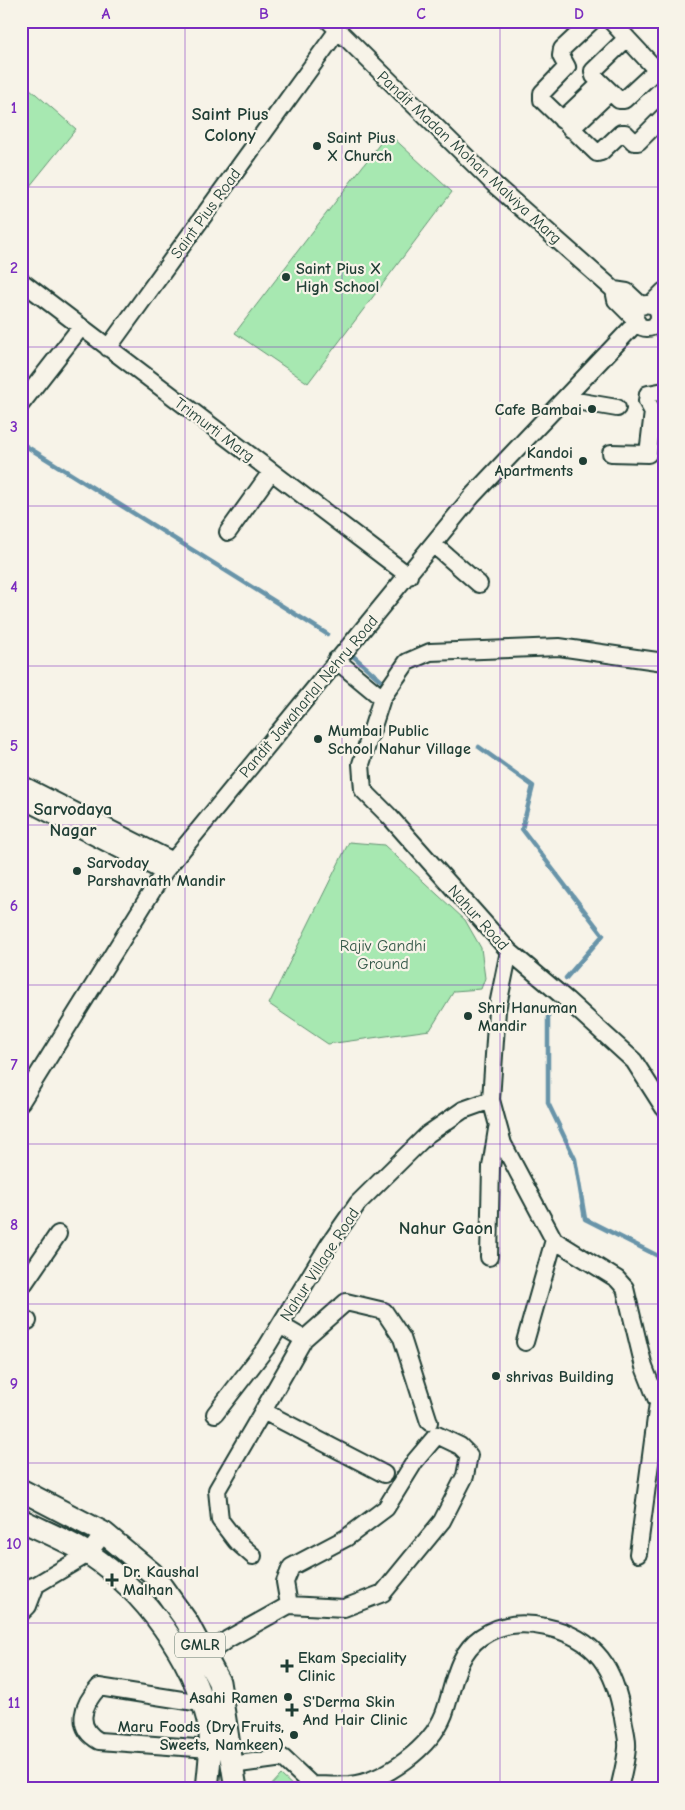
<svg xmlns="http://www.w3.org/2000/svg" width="685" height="1810" viewBox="0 0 685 1810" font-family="'Comic Neue',sans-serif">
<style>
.park{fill:#a7e8b1;stroke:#639272}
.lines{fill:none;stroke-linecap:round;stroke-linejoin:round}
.stream{stroke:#6894a9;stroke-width:4.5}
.minor-casing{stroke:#1f3d34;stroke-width:20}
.major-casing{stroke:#1f3d34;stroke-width:25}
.minor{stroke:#f7f3e8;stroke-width:16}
.major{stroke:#f7f3e8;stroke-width:21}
.grid{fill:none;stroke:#7b2cbf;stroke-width:1;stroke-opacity:0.55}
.poi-dot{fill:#1f3d34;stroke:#f7f3e8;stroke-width:2}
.labels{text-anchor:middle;stroke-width:4.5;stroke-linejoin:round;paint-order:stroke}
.shield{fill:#f7f3e8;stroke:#60746a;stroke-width:1}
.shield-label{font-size:15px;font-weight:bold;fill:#1f3d34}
.poi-label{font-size:16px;font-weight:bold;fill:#1f3d34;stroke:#f7f3e8;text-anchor:start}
.street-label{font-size:16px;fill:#1f3d34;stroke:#f7f3e8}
.park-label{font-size:16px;fill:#335747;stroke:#f7f3e8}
.neighbourhood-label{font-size:18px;font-weight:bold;fill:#1f3d34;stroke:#f7f3e8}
.neatline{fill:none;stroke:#7b2cbf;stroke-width:2}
.grid-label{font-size:16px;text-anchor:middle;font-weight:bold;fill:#7b2cbf}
</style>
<rect width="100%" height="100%" fill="#f7f3e8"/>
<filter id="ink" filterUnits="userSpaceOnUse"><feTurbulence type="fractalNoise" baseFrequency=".02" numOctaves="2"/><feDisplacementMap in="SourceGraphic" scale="10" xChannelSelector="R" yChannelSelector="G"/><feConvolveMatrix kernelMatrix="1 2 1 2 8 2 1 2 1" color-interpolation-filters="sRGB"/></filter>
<g filter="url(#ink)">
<path class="park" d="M21 81 76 129 21 197Z
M388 133 452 192 308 383 235 333Z
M349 842 384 845 465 920 481 948 485 978 481 989 454 991 430 1030 328 1044 269 1004Z
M281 1775 296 1789H268Z"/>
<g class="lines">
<path class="stream" d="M21 443 327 634
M352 655 386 685
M479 747 533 786 522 829 603 935 566 978
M548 1008V1103L575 1159 585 1219 664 1259"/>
<defs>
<path id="minor" d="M329 21 496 186 614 290
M592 21 562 49 561 56 567 67 542 93V100L597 153 601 152 621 133H625L634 142H638L664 116
M611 21 664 78
M627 38 593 71 594 76 619 100H624L664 63
M562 120 601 83
M571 129 610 92
M21 281 409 576
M635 316a12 12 0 1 1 24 0a12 12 0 1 1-24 0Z
M650 305 664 291
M635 319 616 300 614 290 627 292 642 306
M108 348 338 30
M564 399 617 408
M21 404 81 327
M611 453 648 454 653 412 647 401 648 394 664 391
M228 532 271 472
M434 545 479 584
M336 660 382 698
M664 662 559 647 430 652 407 662 382 698 361 764 363 790 389 816 509 951 567 1000 634 1061 664 1108
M21 784 173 861
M21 799 164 872
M491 1100 503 1144 554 1240 617 1279 625 1288 644 1367 658 1403 638 1554
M21 1102 164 872 473 495 637 322
M489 1257 491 1167 497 1129
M21 1288 58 1234
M21 1317 28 1321
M280 1325 304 1339 346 1302 384 1311 402 1338 429 1422
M304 1339 263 1411 384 1474
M525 1342 554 1240
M215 1414 266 1348 330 1243 358 1203 428 1134 463 1110 491 1100 497 1010 509 951
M253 1556 236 1541 220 1520 217 1490 263 1411
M21 1590 36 1585 88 1554 104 1533
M21 1613 28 1606 36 1585
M206 1655 228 1639 289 1605 285 1582 291 1567 346 1538 386 1508 415 1461 437 1435 460 1446 469 1455 465 1476 442 1521 383 1593 344 1608 289 1605
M201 1703 99 1687C83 1704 74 1727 99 1741L210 1749
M232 1765 283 1758 316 1789
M312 1785C325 1785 338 1786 350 1785 386 1781 431 1747 444 1714 454 1687 455 1655 481 1637 501 1623 524 1622 546 1627 597 1638 615 1669 623 1718 624 1727 628 1738 627 1748 626 1761 622 1776 619 1789"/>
<path id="major" d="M21 1490 104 1533 152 1573 187 1622 219 1682 236 1789
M21 1520C43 1531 68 1541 89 1554 144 1591 192 1656 208 1721 213 1742 209 1767 207 1789"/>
</defs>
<use href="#minor" class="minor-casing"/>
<use href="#major" class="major-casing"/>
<use href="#minor" class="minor"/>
<use href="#major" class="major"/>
</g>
</g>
<path class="grid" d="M185 21V1789M342 21V1789M500 21V1789M21 187H664M21 347H664M21 506H664M21 666H664M21 825H664M21 985H664M21 1144H664M21 1304H664M21 1463H664M21 1623H664"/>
<g class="poi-dot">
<circle cx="317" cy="146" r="5"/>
<circle cx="286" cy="277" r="5"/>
<circle cx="592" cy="409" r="5"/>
<circle cx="583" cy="461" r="5"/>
<circle cx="318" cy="739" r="5"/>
<circle cx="77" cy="871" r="5"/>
<circle cx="468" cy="1016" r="5"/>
<circle cx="496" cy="1376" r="5"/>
<path d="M109.5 1572.5h5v5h5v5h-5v5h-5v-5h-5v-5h5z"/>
<path d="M284.5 1658.5h5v5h5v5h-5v5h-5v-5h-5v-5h5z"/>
<circle cx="288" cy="1697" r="5"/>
<path d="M289.5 1702.5h5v5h5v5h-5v5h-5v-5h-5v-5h5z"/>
<circle cx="294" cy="1735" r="5"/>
</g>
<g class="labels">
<rect class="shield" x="175" y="1632.5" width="50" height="25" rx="4"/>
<g class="shield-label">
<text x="200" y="1650">GMLR</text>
</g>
<g class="poi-label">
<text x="327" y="143">Saint Pius<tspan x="327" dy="18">X Church</tspan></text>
<text x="296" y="274">Saint Pius X<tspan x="296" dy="18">High School</tspan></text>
<text x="582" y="415" text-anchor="end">Cafe Bambai</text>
<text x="573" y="458" text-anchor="end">Kandoi<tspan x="573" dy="18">Apartments</tspan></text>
<text x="328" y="736">Mumbai Public<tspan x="328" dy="18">School Nahur Village</tspan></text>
<text x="87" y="868">Sarvoday<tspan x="87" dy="18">Parshavnath Mandir</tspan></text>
<text x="478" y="1013">Shri Hanuman<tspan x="478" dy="18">Mandir</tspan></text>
<text x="506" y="1382">shrivas Building</text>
<text x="123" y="1577">Dr. Kaushal<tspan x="123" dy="18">Malhan</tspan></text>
<text x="298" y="1663">Ekam Speciality<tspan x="298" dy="18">Clinic</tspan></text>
<text x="278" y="1703" text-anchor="end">Asahi Ramen</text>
<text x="303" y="1707">S'Derma Skin<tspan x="303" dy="18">And Hair Clinic</tspan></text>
<text x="284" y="1732" text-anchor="end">Maru Foods (Dry Fruits,<tspan x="284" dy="18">Sweets, Namkeen)</tspan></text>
</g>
<g class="street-label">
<text transform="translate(470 157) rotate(43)" y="6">Pandit Madan Mohan Malviya Marg</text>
<text transform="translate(205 213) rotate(-54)" y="6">Saint Pius Road</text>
<text transform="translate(215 429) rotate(37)" y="6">Trimurti Marg</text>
<text transform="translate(308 696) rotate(-50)" y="6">Pandit Jawaharlal Nehru Road</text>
<text transform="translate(479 917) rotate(48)" y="6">Nahur Road</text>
<text transform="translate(319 1264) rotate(-57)" y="6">Nahur Village Road</text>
</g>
<g class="park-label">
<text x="383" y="951">Rajiv Gandhi<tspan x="383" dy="18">Ground</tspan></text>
</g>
<g class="neighbourhood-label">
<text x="230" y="120">Saint Pius<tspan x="230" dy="21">Colony</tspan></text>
<text x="73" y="815">Sarvodaya<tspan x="73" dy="21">Nagar</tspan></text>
<text x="446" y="1234">Nahur Gaon</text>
</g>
</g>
<rect width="685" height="1810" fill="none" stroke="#f7f3e8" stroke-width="55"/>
<rect x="28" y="28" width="630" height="1754" class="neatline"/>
<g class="grid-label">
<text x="106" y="19">A</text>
<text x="264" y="19">B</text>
<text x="421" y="19">C</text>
<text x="579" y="19">D</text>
<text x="14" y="113">1</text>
<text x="14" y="273">2</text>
<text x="14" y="432">3</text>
<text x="14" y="592">4</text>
<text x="14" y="751">5</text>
<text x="14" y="911">6</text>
<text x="14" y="1070">7</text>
<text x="14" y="1230">8</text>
<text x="14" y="1389">9</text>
<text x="14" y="1549">10</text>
<text x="14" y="1708">11</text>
</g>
</svg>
